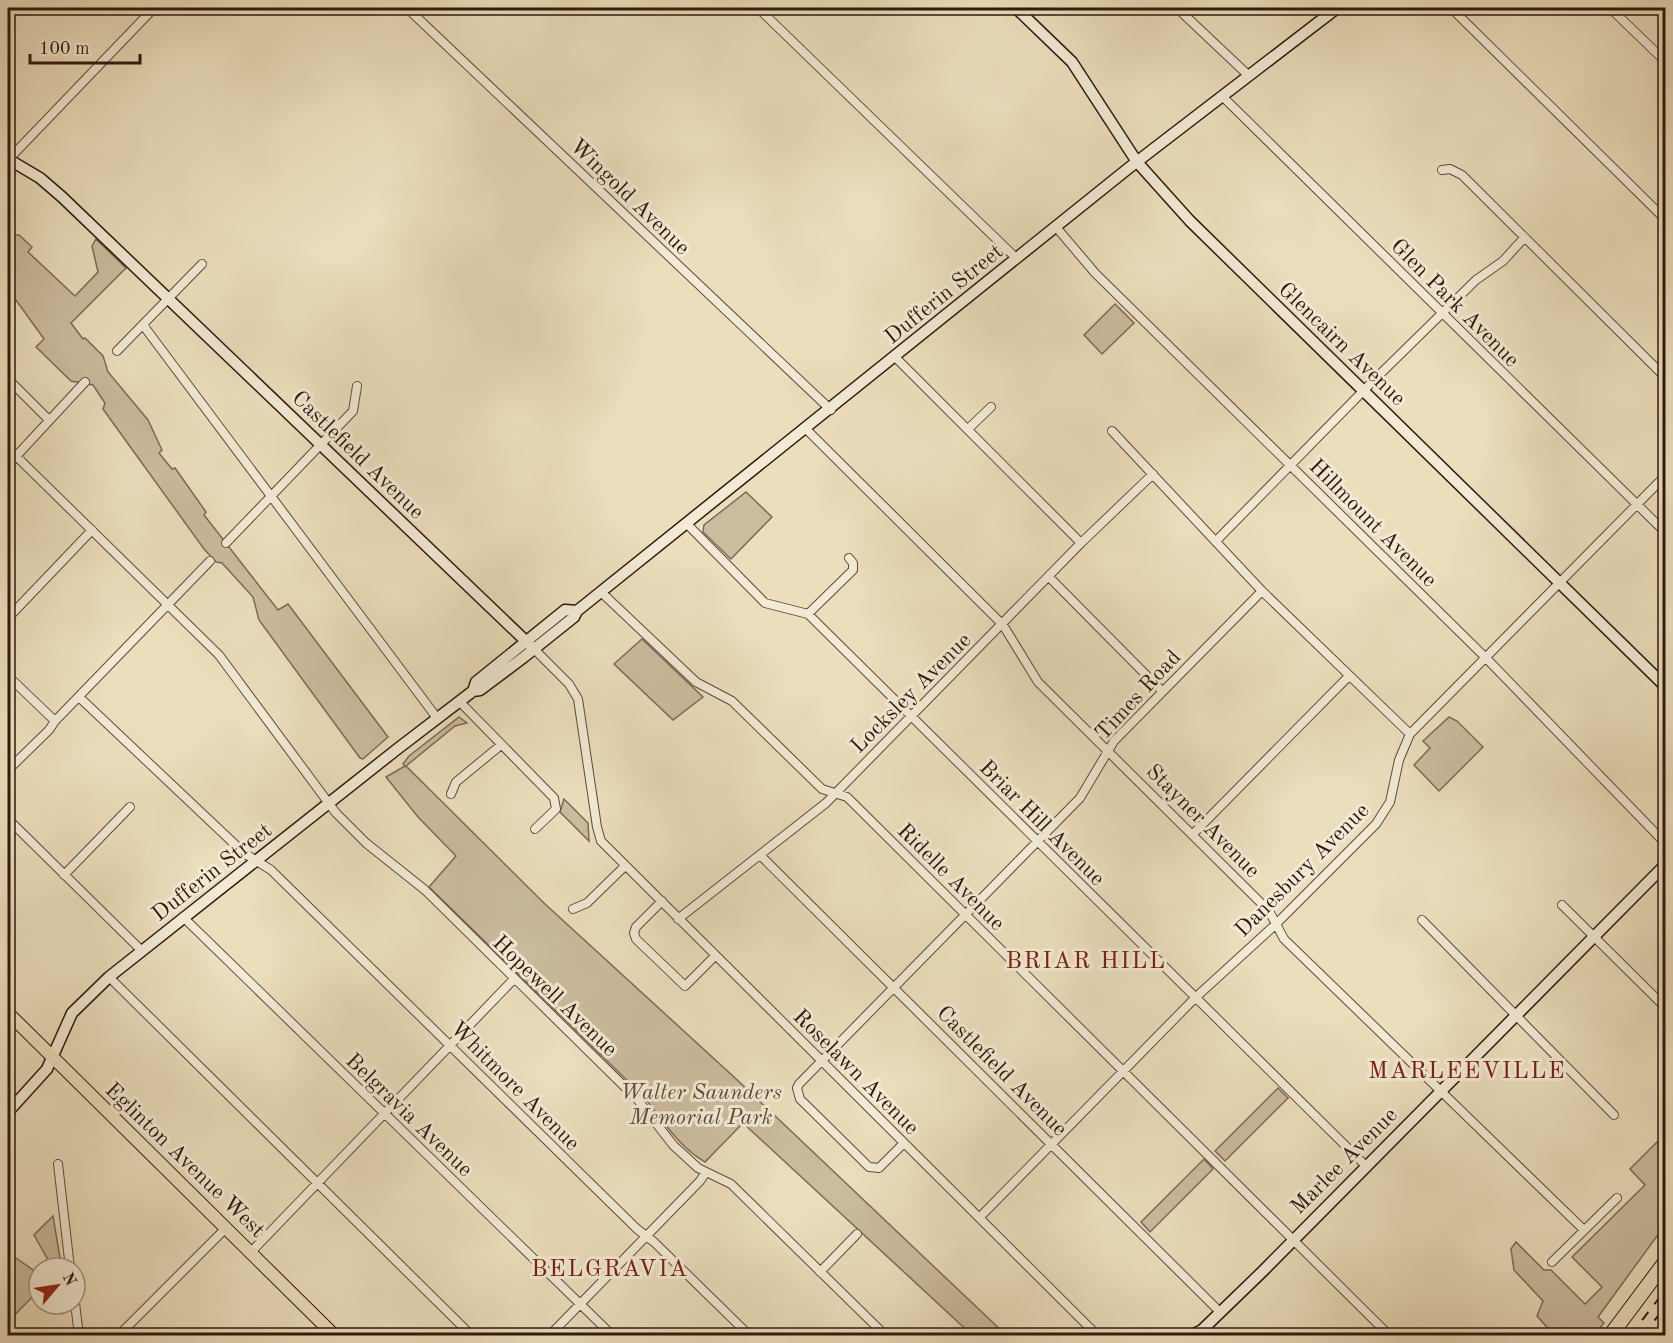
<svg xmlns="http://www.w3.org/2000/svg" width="1673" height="1343" viewBox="0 0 1673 1343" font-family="'Old Standard TT',serif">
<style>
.green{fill:#cbbc9f;stroke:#7d6a56;stroke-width:1.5}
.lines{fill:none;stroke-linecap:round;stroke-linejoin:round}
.street-casing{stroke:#5e4a39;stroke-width:10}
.secondary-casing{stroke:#2f180d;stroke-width:13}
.primary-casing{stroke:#2f180d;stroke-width:14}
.highway-casing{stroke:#2f180d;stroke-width:16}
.street{stroke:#f2ead4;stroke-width:8}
.secondary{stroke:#f2ead4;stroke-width:10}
.primary{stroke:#ebdebd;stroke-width:12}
.highway{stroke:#ebdebd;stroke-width:14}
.rail{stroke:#2f180d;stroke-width:2;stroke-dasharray:10 10;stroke-linecap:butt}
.labels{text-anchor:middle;stroke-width:6;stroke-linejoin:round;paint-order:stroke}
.street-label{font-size:22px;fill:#2f180d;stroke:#f2ead4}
.park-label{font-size:22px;font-style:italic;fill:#5e4939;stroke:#f2ead4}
.neighbourhood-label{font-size:24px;letter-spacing:1.5px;fill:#7a1f14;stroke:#f2ead4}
</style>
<rect width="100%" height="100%" fill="#ebdebd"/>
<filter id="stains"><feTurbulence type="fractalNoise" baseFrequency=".00333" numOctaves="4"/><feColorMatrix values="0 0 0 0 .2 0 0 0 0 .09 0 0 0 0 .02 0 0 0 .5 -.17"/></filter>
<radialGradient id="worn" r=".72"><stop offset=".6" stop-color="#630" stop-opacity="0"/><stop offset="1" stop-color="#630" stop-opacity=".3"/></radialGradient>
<path class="green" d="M8 235H19L32 247 28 252 75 296 98 272 92 246 96 239 126 268 71 323 83 339 85 338 103 356 108 372 148 420 162 450 159 453 172 469 175 468 206 512 204 515 278 610 288 604 388 737 363 759 360 758 259 620 253 597 222 563 216 562 204 549 103 409 105 403 93 385 71 381 36 347 44 339 8 289Z
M1115 304 1134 323 1102 354 1084 335Z
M746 492 772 517 731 559 703 532 704 525Z
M642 639 703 697 673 720 614 664Z
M459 717 467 723 455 726 406 766 545 904 734 1077 1006 1335H972L743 1123 705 1162C678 1146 664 1122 645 1098L429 887 456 856 418 817 386 777 405 766 403 764 409 756Z
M1449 717 1457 721 1483 747 1439 791 1414 765 1430 748 1423 741Z
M564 799 588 823 589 841 560 812Z
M1278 1088 1288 1098 1225 1161 1215 1151Z
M1665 1134V1225L1598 1317 1604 1323 1594 1335H1554L1537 1316 1543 1301 1514 1270 1511 1249 1516 1242 1544 1270H1551L1585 1304 1602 1287 1572 1257 1645 1185 1630 1169Z
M1204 1159 1213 1169 1150 1232 1141 1222Z
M53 1216 60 1258 59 1266 52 1267 34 1235Z
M16 1258 39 1274V1290L8 1322V1264Z"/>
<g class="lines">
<defs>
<path id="street" d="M407 8 831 410
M758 8 1016 258
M1177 8 1248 75
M1451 8 1666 220
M1610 8 1666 62
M1222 96 1666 533
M8 160 154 8
M1442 170 1450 169 1462 175 1666 378
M1056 227 1095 273 1485 657 1666 844
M143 325 437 718
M117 351 202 264
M895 357 1081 543
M8 379 49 420
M806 429 1003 625 1038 682 1269 911 1284 939 1584 1230
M968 429 991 407
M1112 431 1262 591 1410 734
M16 456 219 655 336 813 366 843 425 890 638 1100 673 1145 698 1168 731 1184 886 1336
M8 465 85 382
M686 523 765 603 808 614 1365 1165
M1217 540 1373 381 1476 280 1503 261 1524 238
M226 543 353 411 357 386
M1049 577 1162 691
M601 592 696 682 732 701 822 789 847 797 1390 1336
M808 614 853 570V563L849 558
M8 618 92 530
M534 649 569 684 578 699 597 827 601 841 1098 1336
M8 676 55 721
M79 697 244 853 271 870 637 1229 654 1242 750 1336
M460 702 554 798 556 809 535 829
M8 770 49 730 55 721 210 561
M451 794 456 782 501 745
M8 819 142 951
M1193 834 1348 677
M760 855 1220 1312
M64 875 130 807
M662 901 636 927 634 933 636 939 685 986 715 956
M1562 905 1666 1008
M573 909 587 903 624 867
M183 917 613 1336
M678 919 826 803 1081 543 1153 474
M1422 920 1614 1115
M109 977 472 1336
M904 1143 879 1168 869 1167 800 1099 797 1088 799 1084 1080 798 1114 741 1262 591
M58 1164 70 1268
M980 1217 1195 998 1275 925 1376 824 1390 802 1399 760 1410 734 1666 475
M251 1252 513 980
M1552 1262 1617 1198
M820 1272 857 1234
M75 1303 79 1336
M118 1336 226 1228
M549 1336 700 1181 706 1172"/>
<path id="secondary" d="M1016 8 1072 62 1137 162 1190 221 1666 687
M8 159 40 178 62 197 534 649
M473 691 476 682 565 610 577 611
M8 1112 47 1069 72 1013 109 977 396 750 473 691 480 690 524 657 574 617 577 611 1130 167 1337 8
M1190 1336 1202 1330 1262 1272 1666 864"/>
<path id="primary" d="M8 1013 335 1336"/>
<path id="highway" d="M1610 1336 1666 1261"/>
</defs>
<use href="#street" class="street-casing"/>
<use href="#secondary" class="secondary-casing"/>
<use href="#primary" class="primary-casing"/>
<use href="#highway" class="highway-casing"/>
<use href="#street" class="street"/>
<use href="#secondary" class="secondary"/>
<use href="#primary" class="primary"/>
<use href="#highway" class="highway"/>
<path class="rail" d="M1630 1336 1666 1289
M1642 1336 1666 1306"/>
</g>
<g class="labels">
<g class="street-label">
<text transform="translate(631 196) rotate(44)" y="8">Wingold Avenue</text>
<text transform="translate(943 293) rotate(-39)" y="8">Dufferin Street</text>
<text transform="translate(1456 302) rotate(45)" y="8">Glen Park Avenue</text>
<text transform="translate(1343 343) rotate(44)" y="8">Glencairn Avenue</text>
<text transform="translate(359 454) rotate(44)" y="8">Castlefield Avenue</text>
<text transform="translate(1374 522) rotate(45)" y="8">Hillmount Avenue</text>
<text transform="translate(910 692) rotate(-45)" y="8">Locksley Avenue</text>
<text transform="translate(1137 694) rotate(-47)" y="8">Times Road</text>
<text transform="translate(1204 820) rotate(45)" y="8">Stayner Avenue</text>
<text transform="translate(1043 822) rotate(45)" y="8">Briar Hill Avenue</text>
<text transform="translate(1301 869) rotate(-45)" y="8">Danesbury Avenue</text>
<text transform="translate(211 871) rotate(-38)" y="8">Dufferin Street</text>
<text transform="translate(952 876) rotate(45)" y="8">Ridelle Avenue</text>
<text transform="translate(556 995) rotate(44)" y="8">Hopewell Avenue</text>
<text transform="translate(1003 1070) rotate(45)" y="8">Castlefield Avenue</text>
<text transform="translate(857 1071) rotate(45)" y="8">Roselawn Avenue</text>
<text transform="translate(516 1085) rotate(45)" y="8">Whitmore Avenue</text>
<text transform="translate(410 1114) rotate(44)" y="8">Belgravia Avenue</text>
<text transform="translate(186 1159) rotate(44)" y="8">Eglinton Avenue West</text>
<text transform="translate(1343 1160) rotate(-45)" y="8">Marlee Avenue</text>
</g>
<g class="park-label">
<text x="701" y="1099">Walter Saunders<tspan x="701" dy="25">Memorial Park</tspan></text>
</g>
<g class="neighbourhood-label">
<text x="1086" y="968">BRIAR HILL</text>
<text x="1467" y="1078">MARLEEVILLE</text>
<text x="610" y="1276">BELGRAVIA</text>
</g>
</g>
<rect width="1673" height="1343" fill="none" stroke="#ebdebd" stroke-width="30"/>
<rect x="9" y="9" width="1655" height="1325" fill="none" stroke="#2f180d" stroke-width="3"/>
<rect x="15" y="15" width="1643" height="1313" fill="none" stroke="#2f180d" stroke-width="1.5"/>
<g transform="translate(57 1286) rotate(61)"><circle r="28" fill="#f2ead4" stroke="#a49684" stroke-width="1.5"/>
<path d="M0-4.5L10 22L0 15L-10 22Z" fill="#8f2418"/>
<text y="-9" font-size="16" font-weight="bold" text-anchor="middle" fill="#2f180d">N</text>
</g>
<path d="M30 54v9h110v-9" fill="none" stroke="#2f180d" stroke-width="3"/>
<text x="39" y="54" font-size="18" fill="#2f180d" stroke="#f2ead4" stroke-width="4.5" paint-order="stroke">100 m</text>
<rect width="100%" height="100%" filter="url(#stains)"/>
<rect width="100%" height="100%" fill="url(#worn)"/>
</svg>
